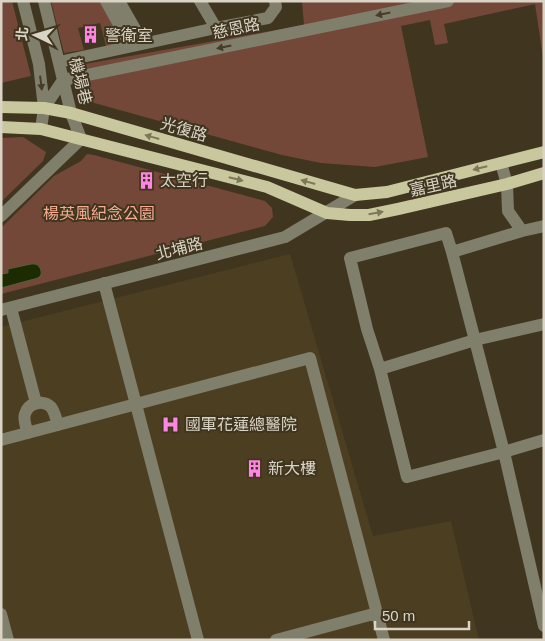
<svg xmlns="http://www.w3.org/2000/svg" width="545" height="641" viewBox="0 0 545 641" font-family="Arial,'Noto Sans TC',sans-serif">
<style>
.built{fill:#4c3e21}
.green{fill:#734839}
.water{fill:#1d2b02;stroke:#565e3d}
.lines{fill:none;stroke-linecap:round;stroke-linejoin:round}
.minor{stroke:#807f6b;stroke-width:12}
.major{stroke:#c9c79d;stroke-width:12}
.oneway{fill:#463c27}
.oneway2{fill:#7e7758}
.labels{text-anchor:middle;stroke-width:4;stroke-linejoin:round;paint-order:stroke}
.street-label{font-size:16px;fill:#dad4c7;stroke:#40351f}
.poi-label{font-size:16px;fill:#dad4c7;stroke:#40351f;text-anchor:start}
.park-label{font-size:16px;fill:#f7ac91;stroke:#40351f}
</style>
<rect width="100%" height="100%" fill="#40351f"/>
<path class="built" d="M290 254 373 536 451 521 479 640H1V327Z"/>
<path class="green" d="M1 1H12L31 76 1 83Z
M51 1H101L119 31 118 44 106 46 100 23 78 28 84 50 64 53Z
M302 1H544V64L535 4 444 24 448 43 435 45 430 20 401 26 428 157 375 167 321 163 282 155 87 101 74 66 304 25Z
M23 137 46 152 43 161 1 202V138Z
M87 154 94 155 265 201 272 208 273 217 265 226 1 294V228L54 176 81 161Z"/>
<path class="water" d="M31 264C38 263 42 268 41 275L38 278 1 288V274L8 273V269Z"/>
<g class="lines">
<path class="minor" d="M23 1 39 64 44 108 41 129
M106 1 131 46
M119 1 143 43
M200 1 216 28
M59 62 216 28 268 18 276 7 275 1
M44 108 63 80 448 1
M501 163 507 184 508 211 522 231 452 252 504 452 544 626
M1 216 81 139 71 113 44 1
M522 231 544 226
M452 252 446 233 350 258 367 329 380 369 407 477 504 452 544 440
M104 283 198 640
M11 308 36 403
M1 310 285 237 355 195
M380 369 475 340 544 324
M28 433C26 427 23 420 25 414 28 403 43 399 51 407 55 412 56 419 58 425
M1 440 310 358 384 640
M1 614 8 640
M276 640 377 613"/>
<path class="major" d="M1 107 44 108 71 113 355 195 387 192 544 152
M1 127 41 129 267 187 327 213 350 215H369L398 209 507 184 544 173"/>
</g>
<defs><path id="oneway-solid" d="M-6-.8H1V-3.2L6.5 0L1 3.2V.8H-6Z" transform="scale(1.25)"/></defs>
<g class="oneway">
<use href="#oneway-solid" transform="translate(383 14) rotate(168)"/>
<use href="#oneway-solid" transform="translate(224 47) rotate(168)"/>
<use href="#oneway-solid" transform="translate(41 83) rotate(83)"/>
</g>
<g class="oneway2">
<use href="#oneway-solid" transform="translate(152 137) rotate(-164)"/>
<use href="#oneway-solid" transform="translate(480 168) rotate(166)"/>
<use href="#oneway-solid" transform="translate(236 179) rotate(14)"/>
<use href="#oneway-solid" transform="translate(308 182) rotate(-164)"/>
<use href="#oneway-solid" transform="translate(376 213) rotate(-10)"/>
</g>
<defs>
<symbol id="building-bare" viewBox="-9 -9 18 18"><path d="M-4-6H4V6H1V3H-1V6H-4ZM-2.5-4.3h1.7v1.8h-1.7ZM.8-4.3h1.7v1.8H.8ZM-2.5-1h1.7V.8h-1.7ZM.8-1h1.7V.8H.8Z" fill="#fd86e3" stroke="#40351f" stroke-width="2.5" paint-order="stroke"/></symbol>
<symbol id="hospital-bare" viewBox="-9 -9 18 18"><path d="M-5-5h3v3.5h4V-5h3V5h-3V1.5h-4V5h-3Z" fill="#fd86e3" stroke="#40351f" stroke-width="2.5" paint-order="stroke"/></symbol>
</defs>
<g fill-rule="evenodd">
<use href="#building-bare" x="78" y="22" width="25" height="25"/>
<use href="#building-bare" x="134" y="168" width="25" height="25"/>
<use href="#hospital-bare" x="158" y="412" width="25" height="25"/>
<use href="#building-bare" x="242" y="456" width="25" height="25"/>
</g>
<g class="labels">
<g class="street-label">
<text transform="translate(236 28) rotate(-12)" y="6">慈恩路</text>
<text transform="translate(81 81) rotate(76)" y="6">機場巷</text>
<text transform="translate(184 129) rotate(16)" y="6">光復路</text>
<text transform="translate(433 185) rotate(-13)" y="6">嘉里路</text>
<text transform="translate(179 248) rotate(-14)" y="6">北埔路</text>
</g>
<g class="poi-label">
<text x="105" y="41">警衛室</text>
<text x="160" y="186">太空行</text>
<text x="185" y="430">國軍花蓮總醫院</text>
<text x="268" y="474">新大樓</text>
</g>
<g class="park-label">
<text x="99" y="219">楊英風紀念公園</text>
</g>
</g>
<rect width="545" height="641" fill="none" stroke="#dad4c7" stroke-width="5"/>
<g transform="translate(35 35) rotate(275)" stroke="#40351f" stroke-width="4" paint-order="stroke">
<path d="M0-4L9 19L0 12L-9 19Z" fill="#dad4c7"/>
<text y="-8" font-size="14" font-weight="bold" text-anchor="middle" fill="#dad4c7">北</text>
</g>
<path d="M375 621v8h94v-8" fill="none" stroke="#dad4c7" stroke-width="2.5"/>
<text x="382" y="621" font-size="15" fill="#dad4c7" stroke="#40351f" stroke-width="4" paint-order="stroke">50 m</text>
</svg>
